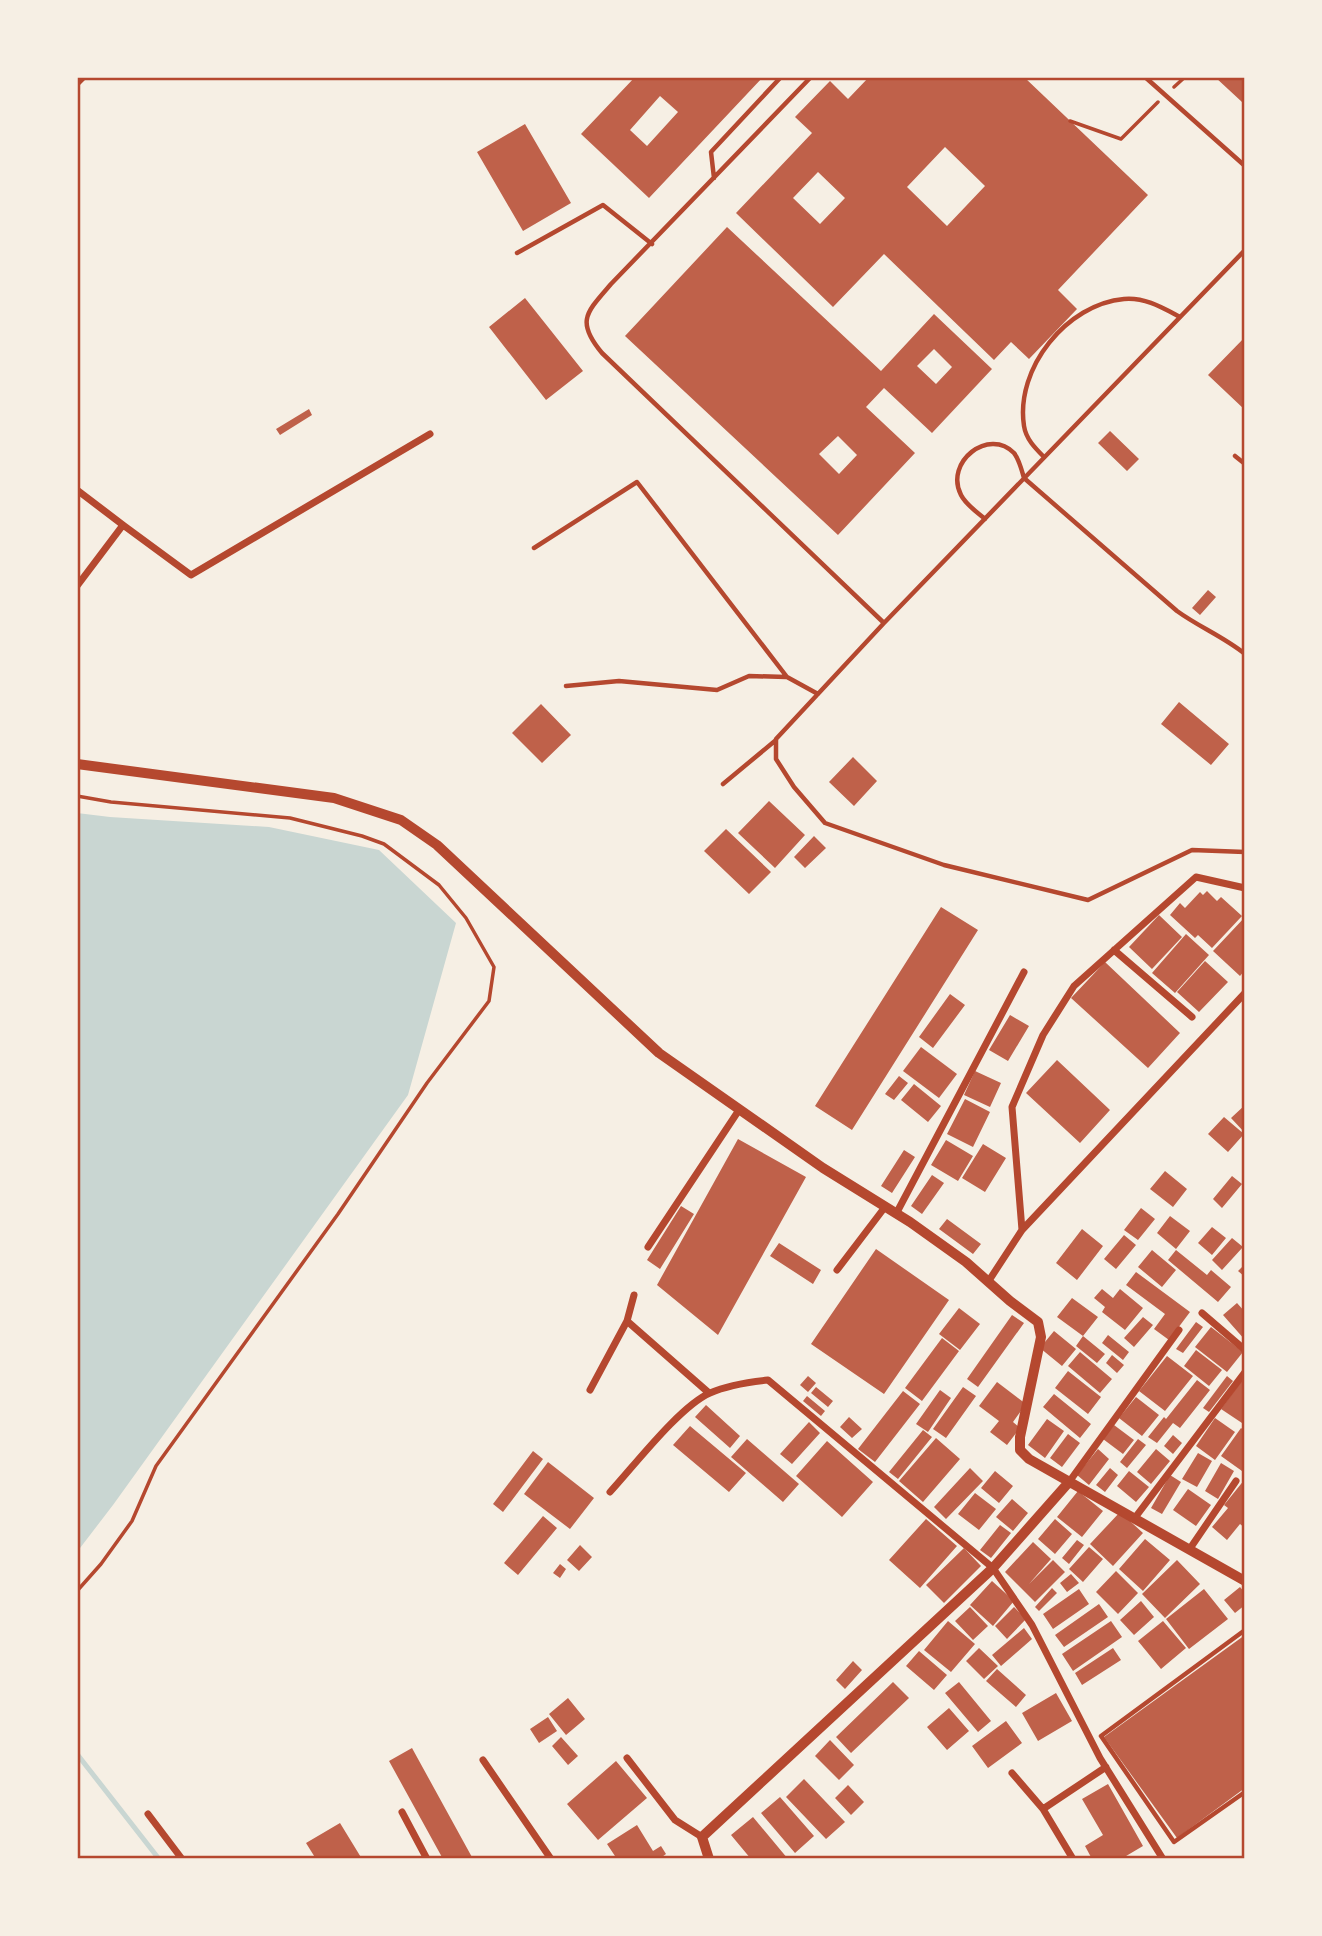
<svg xmlns="http://www.w3.org/2000/svg" width="1322" height="1936" viewBox="0 0 1322 1936" font-family="Merriweather,serif">
<style>
.water{fill:#c9d6d2}
.lines{fill:none;stroke-linecap:round;stroke-linejoin:round}
.stream{stroke:#c9d6d2;stroke-width:5}
.building{fill:#bf614a;fill-rule:evenodd}
.path{stroke:#b5482f;stroke-width:3.5}
.service{stroke:#b5482f;stroke-width:4.5}
.minor{stroke:#b5482f;stroke-width:7}
.tertiary{stroke:#b5482f;stroke-width:10}
.neatline{fill:none;stroke:#b5482f;stroke-width:2.5}
</style>
<rect width="100%" height="100%" fill="#f6efe4"/>
<path class="water" d="M77 813 110 817 269 827 379 850 456 923 408 1095 113 1505 77 1552Z"/>
<g class="lines">
<path class="stream" d="M77 1754 159 1859"/>
</g>
<path class="building" d="M635 77H763L649 198 581 134ZM660 96 678 112 647 146 630 130Z
M869 77H1024L1148 195 1058 290 1077 309 1029 359 1011 342 994 360 884 254 833 307 736 213 812 133 795 117 830 81 848 99ZM945 147 985 186 947 226 907 187ZM818 172 845 198 820 224 793 198Z
M1215 77H1245V99L1242 102Z
M525 124 571 203 523 231 477 152Z
M727 227 881 371 934 314 992 369 932 433 884 388 866 407 915 453 838 535 625 336ZM934 349 952 367 936 384 917 366ZM838 436 857 455 839 474 819 454Z
M525 298 583 371 546 400 489 327Z
M1245 337V410L1208 375Z
M309 409 312 415 280 435 276 429Z
M1110 431 1139 459 1127 471 1098 443Z
M1208 590 1216 597 1200 615 1192 608Z
M1179 702 1229 744 1211 765 1161 724Z
M541 704 571 735 542 763 512 733Z
M853 757 877 781 854 806 829 782Z
M769 801 805 835 775 868 738 833Z
M726 829 771 872 749 894 704 851Z
M814 836 826 848 805 868 794 857Z
M1207 891 1217 901 1221 897 1242 916 1212 948 1198 935 1195 938 1170 915 1180 903 1185 908 1200 892 1203 895Z
M941 907 978 930 852 1130 815 1106Z
M1159 915 1182 937 1152 969 1129 947Z
M1245 917V970L1240 976 1213 951Z
M1186 934 1209 955 1175 993 1152 973Z
M1205 961 1228 982 1199 1012 1177 992Z
M1105 962 1180 1033 1148 1068 1071 998Z
M950 994 965 1005 933 1048 919 1037Z
M1010 1015 1029 1026 1008 1061 989 1050Z
M921 1047 957 1074 939 1098 903 1071Z
M1057 1060 1110 1110 1080 1143 1026 1093Z
M975 1071 1001 1083 990 1107 964 1095Z
M899 1076 908 1083 894 1100 885 1094Z
M914 1084 941 1106 928 1122 901 1100Z
M965 1099 990 1112 973 1147 947 1134Z
M1245 1105V1133L1231 1118Z
M1224 1117 1244 1134 1228 1152 1208 1134Z
M738 1139 806 1177 718 1335 657 1285Z
M946 1140 973 1156 958 1181 931 1165Z
M983 1144 1006 1158 985 1192 962 1178Z
M904 1150 915 1157 892 1193 881 1186Z
M1165 1171 1187 1189 1173 1207 1150 1189Z
M932 1175 944 1183 922 1214 911 1206Z
M1232 1176 1242 1184 1222 1208 1213 1199Z
M681 1206 694 1214 660 1269 647 1260Z
M1141 1208 1155 1219 1138 1240 1124 1230Z
M1170 1216 1190 1231 1176 1249 1157 1233Z
M947 1219 981 1244 973 1254 939 1229Z
M1212 1227 1226 1238 1212 1255 1198 1243Z
M1082 1229 1103 1246 1077 1280 1056 1263Z
M1124 1235 1136 1245 1116 1269 1104 1259Z
M1232 1238 1243 1247 1222 1270 1212 1260Z
M779 1243 821 1270 813 1284 770 1256Z
M876 1249 949 1300 884 1394 811 1344Z
M1152 1250 1176 1270 1162 1287 1138 1267Z
M1176 1250 1207 1275 1211 1270 1231 1287 1218 1302 1168 1260Z
M1245 1264V1277L1238 1271Z
M1136 1272 1190 1312 1169 1340 1154 1329 1165 1314 1126 1285Z
M1102 1289 1113 1298 1120 1289 1143 1308 1125 1330 1102 1312 1105 1307 1094 1298Z
M1072 1298 1098 1317 1083 1336 1057 1317Z
M1237 1303 1245 1312V1340L1223 1315Z
M959 1308 980 1324 960 1350 939 1334Z
M1012 1315 1024 1323 978 1387 967 1379Z
M1143 1317 1153 1325 1134 1347 1124 1338Z
M1196 1322 1203 1327 1183 1353 1176 1349Z
M1211 1327 1243 1352 1227 1372 1195 1347Z
M1054 1331 1076 1349 1062 1366 1040 1348Z
M1108 1335 1129 1352 1123 1360 1102 1343Z
M1083 1336 1105 1354 1097 1363 1076 1346Z
M942 1338 959 1351 922 1401 905 1388Z
M1196 1350 1222 1370 1209 1386 1184 1366Z
M1080 1352 1112 1379 1100 1393 1068 1366Z
M1112 1355 1124 1365 1117 1373 1106 1363Z
M1167 1356 1193 1376 1165 1411 1139 1391Z
M1068 1371 1101 1397 1088 1414 1055 1388Z
M808 1376 816 1383 808 1392 800 1385Z
M1227 1376 1233 1381 1209 1412 1203 1408Z
M1243 1379 1245 1380V1425L1221 1409Z
M1197 1380 1210 1390 1180 1428 1173 1423 1157 1443 1148 1437 1164 1417 1166 1419Z
M997 1382 1026 1404 1013 1422 1020 1428 1007 1445 990 1432 999 1421 979 1406Z
M816 1387 833 1401 828 1407 811 1393Z
M963 1387 976 1396 946 1438 933 1429Z
M940 1390 951 1398 928 1432 916 1424Z
M903 1391 920 1404 875 1462 858 1449Z
M1054 1394 1091 1424 1080 1438 1043 1407Z
M807 1396 825 1411 821 1416 803 1401Z
M1136 1397 1159 1415 1142 1436 1119 1418Z
M706 1405 740 1436 730 1448 695 1417Z
M849 1417 862 1429 852 1438 840 1427Z
M1215 1418 1235 1432 1215 1460 1196 1446Z
M1047 1419 1064 1431 1045 1458 1028 1445Z
M809 1422 820 1433 792 1464 780 1454Z
M1114 1425 1134 1440 1123 1454 1103 1439Z
M690 1426 746 1473 729 1492 673 1445Z
M1241 1428 1245 1431V1467L1242 1471 1221 1456Z
M923 1430 932 1437 898 1479 889 1472Z
M1068 1434 1080 1443 1062 1467 1050 1458Z
M1173 1435 1182 1443 1173 1454 1164 1446Z
M936 1438 960 1459 923 1502 899 1481Z
M747 1439 799 1484 783 1502 731 1457Z
M1138 1439 1146 1445 1127 1468 1120 1462Z
M827 1441 873 1482 842 1517 796 1476Z
M1098 1449 1109 1459 1089 1485 1077 1475Z
M1156 1449 1170 1461 1151 1484 1137 1472Z
M533 1451 543 1459 503 1512 493 1504Z
M1198 1453 1212 1461 1197 1487 1182 1479Z
M548 1462 594 1498 570 1529 524 1494Z
M1221 1463 1234 1471 1218 1499 1205 1491Z
M970 1468 983 1481 946 1519 934 1507Z
M1110 1468 1118 1475 1105 1492 1096 1485Z
M995 1471 1013 1486 999 1503 981 1488Z
M1129 1471 1149 1487 1136 1502 1117 1486Z
M1170 1475 1181 1482 1162 1514 1151 1508Z
M1245 1479V1528L1240 1524 1227 1540 1212 1527 1228 1508 1224 1505Z
M1188 1489 1211 1505 1196 1526 1173 1510Z
M1078 1491 1103 1511 1082 1537 1057 1517Z
M975 1493 996 1509 979 1530 958 1514Z
M1012 1499 1028 1513 1013 1531 996 1517Z
M1120 1512 1143 1533 1113 1566 1090 1544Z
M543 1516 557 1528 518 1575 504 1563Z
M926 1519 957 1546 920 1588 889 1560Z
M1055 1519 1072 1534 1055 1554 1038 1539Z
M1000 1525 1011 1533 991 1558 980 1550Z
M1145 1539 1170 1560 1143 1591 1119 1569Z
M1077 1540 1084 1545 1069 1564 1062 1558Z
M1033 1542 1051 1559 1029 1584 1053 1560 1065 1572 1035 1602 1005 1572Z
M580 1545 592 1557 579 1571 567 1560Z
M1089 1547 1103 1559 1083 1582 1069 1569Z
M964 1548 981 1566 944 1603 926 1585Z
M1177 1560 1200 1584 1165 1618 1142 1594Z
M560 1564 566 1569 560 1578 553 1573Z
M1116 1571 1138 1593 1118 1614 1096 1592Z
M1071 1574 1079 1583 1067 1592 1060 1583Z
M992 1581 1014 1601 993 1626 970 1605Z
M1240 1587 1245 1593V1605L1235 1613 1224 1600Z
M1052 1588 1057 1593 1039 1611 1035 1607Z
M1079 1589 1089 1604 1053 1629 1043 1614Z
M1204 1589 1228 1619 1189 1649 1166 1619Z
M1141 1601 1154 1617 1134 1635 1120 1620Z
M1099 1604 1108 1617 1064 1647 1055 1635Z
M970 1607 988 1626 973 1640 955 1621Z
M1014 1607 1026 1619 1007 1639 995 1626Z
M948 1621 975 1644 951 1672 924 1650Z
M1111 1621 1122 1637 1073 1671 1062 1654Z
M1163 1621 1186 1648 1161 1669 1138 1641Z
M1024 1628 1032 1639 1001 1666 992 1655Z
M1245 1635V1788L1177 1838 1104 1737Z
M979 1648 998 1666 984 1679 966 1661Z
M1113 1648 1121 1660 1082 1685 1075 1673Z
M919 1651 947 1675 934 1690 906 1666Z
M853 1661 862 1670 845 1689 836 1680Z
M997 1669 1026 1695 1016 1707 986 1681Z
M893 1682 909 1698 851 1753 836 1737Z
M959 1682 991 1721 978 1732 945 1693Z
M1056 1693 1072 1721 1038 1741 1022 1713Z
M568 1698 585 1719 566 1735 549 1714Z
M949 1708 969 1731 947 1750 927 1727Z
M548 1717 557 1731 539 1743 530 1729Z
M1006 1721 1022 1743 988 1768 972 1746Z
M561 1737 578 1756 568 1765 552 1746Z
M830 1740 854 1765 839 1780 815 1756Z
M412 1748 473 1859H443L389 1761Z
M616 1761 647 1798 598 1840 567 1804Z
M804 1779 845 1822 826 1839 786 1797Z
M1108 1784 1143 1846 1121 1859H1092L1085 1846 1103 1835 1082 1799Z
M848 1785 864 1802 851 1815 835 1798Z
M780 1797 814 1836 795 1853 761 1813Z
M753 1817 788 1859H751L731 1835Z
M340 1823 362 1859H316L306 1843Z
M637 1825 653 1851 661 1846 666 1854 659 1859H617L607 1844Z"/>
<g class="lines">
<path class="path" d="M1174 87 1185 77
M1070 121 1121 139 1158 102
M77 796 111 802 290 818 362 836 384 844 439 885 466 918 494 967 489 1001 427 1083 338 1214 156 1466 132 1521 101 1564 77 1591"/>
<path class="service" d="M811 77 611 284C587 312 575 321 602 353L884 623
M1145 77 1245 166
M714 178 711 152 781 77
M1245 250 884 623 776 739V759L794 787 825 823 944 865 1088 900 1192 850 1245 852
M517 253 603 205 652 244
M1235 456 1245 464
M1044 457C1035 448 1026 439 1024 426 1015 368 1067 304 1124 299 1145 297 1163 308 1180 317
M985 519C977 512 966 505 961 495 944 462 989 427 1014 453 1019 459 1022 471 1024 478L1177 611C1199 627 1224 637 1245 654
M534 548 637 482 787 677 818 694
M566 686 619 681 717 690 749 676 786 677
M723 784 776 740
M1245 1630 1101 1736 1174 1842 1245 1792"/>
<path class="minor" d="M77 83 83 77
M77 490 123 525
M77 586 123 525 191 575 430 434
M1114 950 1192 1017
M896 1214 1024 972
M1022 1230 1012 1107 1043 1035 1074 986 1196 877 1245 888
M648 1247 739 1110
M837 1270 885 1207
M988 1282 1022 1230 1245 993
M634 1295 627 1321 709 1393
M1202 1313 1245 1350
M590 1390 627 1321
M1069 1482 1179 1330
M610 1492C634 1466 680 1406 710 1393 728 1385 749 1382 768 1380L993 1568 1032 1625 1100 1758 1163 1859
M1134 1519 1245 1372
M1189 1550 1236 1481
M627 1758 675 1820 702 1837
M483 1760 551 1859
M1012 1773 1043 1809
M402 1812 427 1859
M148 1814 182 1859
M1073 1859 1043 1809 1106 1767"/>
<path class="tertiary" d="M77 764 334 798 401 820 437 845 659 1053 823 1168 910 1222 966 1262 1010 1301 1038 1322 1041 1337 1020 1437V1450L1029 1459 1245 1581
M709 1859 702 1837 993 1568 1069 1482"/>
</g>
<rect width="1322" height="1936" fill="none" stroke="#f6efe4" stroke-width="158"/>
<rect x="79" y="79" width="1164" height="1778" class="neatline"/>
</svg>
